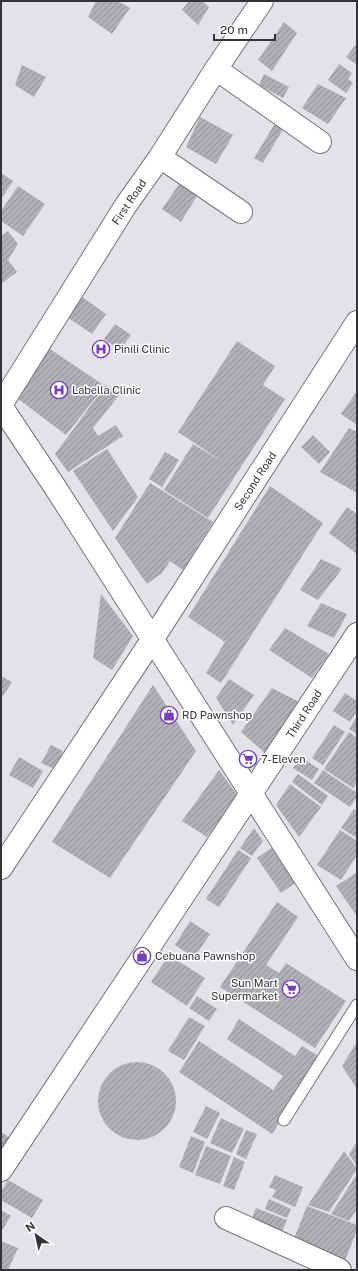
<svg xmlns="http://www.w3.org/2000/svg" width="358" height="1271" viewBox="0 0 358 1271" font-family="'Public Sans',sans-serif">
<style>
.building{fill:url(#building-hatch)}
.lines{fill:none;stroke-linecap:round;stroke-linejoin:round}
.lane-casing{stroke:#77757c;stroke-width:13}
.street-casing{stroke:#77757c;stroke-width:24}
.secondary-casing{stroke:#77757c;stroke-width:24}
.lane{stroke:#fff;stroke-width:11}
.street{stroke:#fff;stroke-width:22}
.secondary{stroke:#fff;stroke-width:22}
.labels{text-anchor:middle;stroke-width:3;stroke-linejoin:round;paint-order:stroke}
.street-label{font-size:11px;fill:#343336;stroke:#fff}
.poi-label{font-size:11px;fill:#343336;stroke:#fff;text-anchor:start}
</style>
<defs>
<pattern id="building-hatch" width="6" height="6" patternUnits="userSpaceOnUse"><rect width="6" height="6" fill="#b2b0b7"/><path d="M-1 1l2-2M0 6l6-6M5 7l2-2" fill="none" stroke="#929096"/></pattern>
</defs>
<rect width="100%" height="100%" fill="#e4e1e9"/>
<path class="building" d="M96 1H118L130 8 112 34 88 17Z
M189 1H202L209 7 198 25 182 10Z
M284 22 297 33 272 71 258 60Z
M357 43V65L346 57Z
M339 64 352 73 348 79 353 83 346 93 328 80Z
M22 65 46 77 34 97 15 85Z
M264 74 289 87 283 98 259 85Z
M318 84 346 98 328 124 302 108Z
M200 117 233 135 216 164 186 147Z
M274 125 283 129 263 163 254 158Z
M1 173 13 181 1 199Z
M182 180 198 194 181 222 162 209Z
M18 186 45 204 23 236 1 221V211Z
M8 231 18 244 8 260 17 272 1 284V236Z
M82 297 106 314 92 334 67 317Z
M115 324 131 335 120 350 104 339Z
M237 341 275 366 263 385 285 399 208 518 164 490 193 444 223 462 178 432Z
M47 347 105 386 66 435 13 395Z
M106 385 120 394 93 428 98 436 116 425 123 436 68 472 55 454Z
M357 391V425L341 414Z
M349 428 357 432V493L320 472Z
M313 435 330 452 319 464 301 447Z
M107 449 138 497 113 531 73 471Z
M165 452 179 460 162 487 149 479Z
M150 483 213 522 183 570 170 561 162 573 147 584 115 538Z
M270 486 323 523 221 683 206 673 225 642 188 617Z
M347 507 357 514V554L329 533Z
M321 559 342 569 318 600 300 590Z
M101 594 133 636 112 670 93 658Z
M321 603 347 614 334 638 307 626Z
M285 628 329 654 312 678 269 650Z
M1 676 12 682 1 699Z
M229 679 254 695 233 725 216 698Z
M153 685 196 751 110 878 52 842Z
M272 688 299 702 265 753 241 732Z
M345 693 357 701V712L350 722 333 711Z
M357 716V734L349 729Z
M334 725 345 732 323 765 312 758Z
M349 732 357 738V782L353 788 324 769Z
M51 745 63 751 54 769 41 763Z
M19 757 43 771 33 788 9 775Z
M301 757 319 769 312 780 293 768Z
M219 770 238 796 207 837 182 821Z
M323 770 357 793V797L350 807 314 783Z
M298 774 328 796 322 805 292 782Z
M290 784 321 807 299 837 276 805Z
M354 809 357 811V838L341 828Z
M254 828 263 841 252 856 240 848Z
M340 830 357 841V855L341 880 317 865Z
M274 846 298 881 281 893 257 858Z
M238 850 251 858 219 907 206 899Z
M356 873 357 875 356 915 336 886Z
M277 902 298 917 266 965 279 973 286 963 346 1001 315 1048 220 987Z
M190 921 210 934 194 958 175 945Z
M169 955 205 978 187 1006 151 982Z
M197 996 217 1009 209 1021 189 1008Z
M189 1017 205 1026 184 1060 168 1051Z
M239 1019 295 1056 302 1046 322 1058 272 1134 179 1072 199 1041 273 1090 283 1076 227 1039Z
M357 1042V1089L342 1066Z
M98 1101a39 39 0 1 1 78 0a39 39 0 1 1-78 0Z
M206 1106 220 1113 207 1139 193 1132Z
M221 1118 244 1129 232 1153 210 1143Z
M246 1130 257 1134 246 1159 236 1154Z
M1 1132 12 1139 1 1156Z
M191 1136 205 1142 193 1173 179 1167Z
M357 1142V1166L349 1154Z
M206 1146 231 1156 220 1184 195 1175Z
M344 1151 357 1169 329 1212 308 1205Z
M234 1157 245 1162 234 1190 223 1186Z
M357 1174V1209L349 1221 331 1214Z
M275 1175 303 1187 295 1207 272 1197 276 1190 269 1187Z
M8 1180 43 1200 32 1218 1 1200V1192Z
M269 1199 291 1209 287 1218 265 1209Z
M307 1206 357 1225V1230L343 1266 291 1246Z
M256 1208 287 1220 280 1236 249 1224Z
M1 1210 11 1216 1 1232Z
M1 1241 18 1248 8 1270 1 1268Z"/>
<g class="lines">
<defs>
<path id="lane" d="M284 1120 357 1005"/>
<path id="street" d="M216 69 320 142
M160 157 241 212
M1 405 126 205 160 157 216 69 262 1
M1 868 152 640 357 322
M1 1170C119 991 240 813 357 634
M226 1218 340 1270"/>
<path id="secondary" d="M1 406 55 487 357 959"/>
</defs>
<use href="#lane" class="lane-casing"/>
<use href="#street" class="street-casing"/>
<use href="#secondary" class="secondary-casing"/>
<use href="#lane" class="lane"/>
<use href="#street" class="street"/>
<use href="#secondary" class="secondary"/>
</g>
<defs>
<symbol id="hospital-ring" viewBox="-11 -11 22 22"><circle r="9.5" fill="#fff" stroke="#7540b7" stroke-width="1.5"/><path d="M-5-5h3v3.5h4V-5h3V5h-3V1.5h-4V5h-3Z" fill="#7540b7"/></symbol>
<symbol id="shop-ring" viewBox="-11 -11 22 22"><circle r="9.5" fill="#fff" stroke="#7540b7" stroke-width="1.5"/><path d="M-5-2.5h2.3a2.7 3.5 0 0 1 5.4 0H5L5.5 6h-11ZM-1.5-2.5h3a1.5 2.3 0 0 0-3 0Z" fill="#7540b7"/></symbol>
<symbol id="supermarket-ring" viewBox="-11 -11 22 22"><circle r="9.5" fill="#fff" stroke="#7540b7" stroke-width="1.5"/><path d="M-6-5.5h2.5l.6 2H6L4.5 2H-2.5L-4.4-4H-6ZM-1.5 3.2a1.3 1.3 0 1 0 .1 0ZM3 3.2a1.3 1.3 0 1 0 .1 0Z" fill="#7540b7"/></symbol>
</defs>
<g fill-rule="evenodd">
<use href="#hospital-ring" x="91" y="339" width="20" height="20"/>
<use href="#hospital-ring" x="49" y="380" width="20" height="20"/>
<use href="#shop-ring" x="159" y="705" width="20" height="20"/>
<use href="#supermarket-ring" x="238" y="749" width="20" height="20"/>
<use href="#shop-ring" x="132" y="946" width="20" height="20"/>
<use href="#supermarket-ring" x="281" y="979" width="20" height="20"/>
</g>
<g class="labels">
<g class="street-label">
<text transform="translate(129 202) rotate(-56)" y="4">First Road</text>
<text transform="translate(255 481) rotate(-57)" y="4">Second Road</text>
<text transform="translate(304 714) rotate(-57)" y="4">Third Road</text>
</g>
<g class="poi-label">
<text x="114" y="353">Pinili Clinic</text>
<text x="72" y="394">Labella Clinic</text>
<text x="182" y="719">RD Pawnshop</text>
<text x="261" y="763">7-Eleven</text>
<text x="155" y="960">Cebuana Pawnshop</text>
<text x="278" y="987" text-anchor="end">Sun Mart<tspan x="278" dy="13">Supermarket</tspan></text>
</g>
</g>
<rect width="358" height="1271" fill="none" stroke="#343336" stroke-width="4"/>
<g transform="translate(36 1235) rotate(326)" stroke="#ffffff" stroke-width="3" paint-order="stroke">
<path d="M0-3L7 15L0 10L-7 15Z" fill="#343336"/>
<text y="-6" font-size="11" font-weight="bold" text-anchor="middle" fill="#343336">N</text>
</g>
<path d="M214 34v6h61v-6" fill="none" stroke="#343336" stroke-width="2"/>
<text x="220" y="34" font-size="12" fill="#343336" stroke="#ffffff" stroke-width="3" paint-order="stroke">20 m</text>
</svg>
